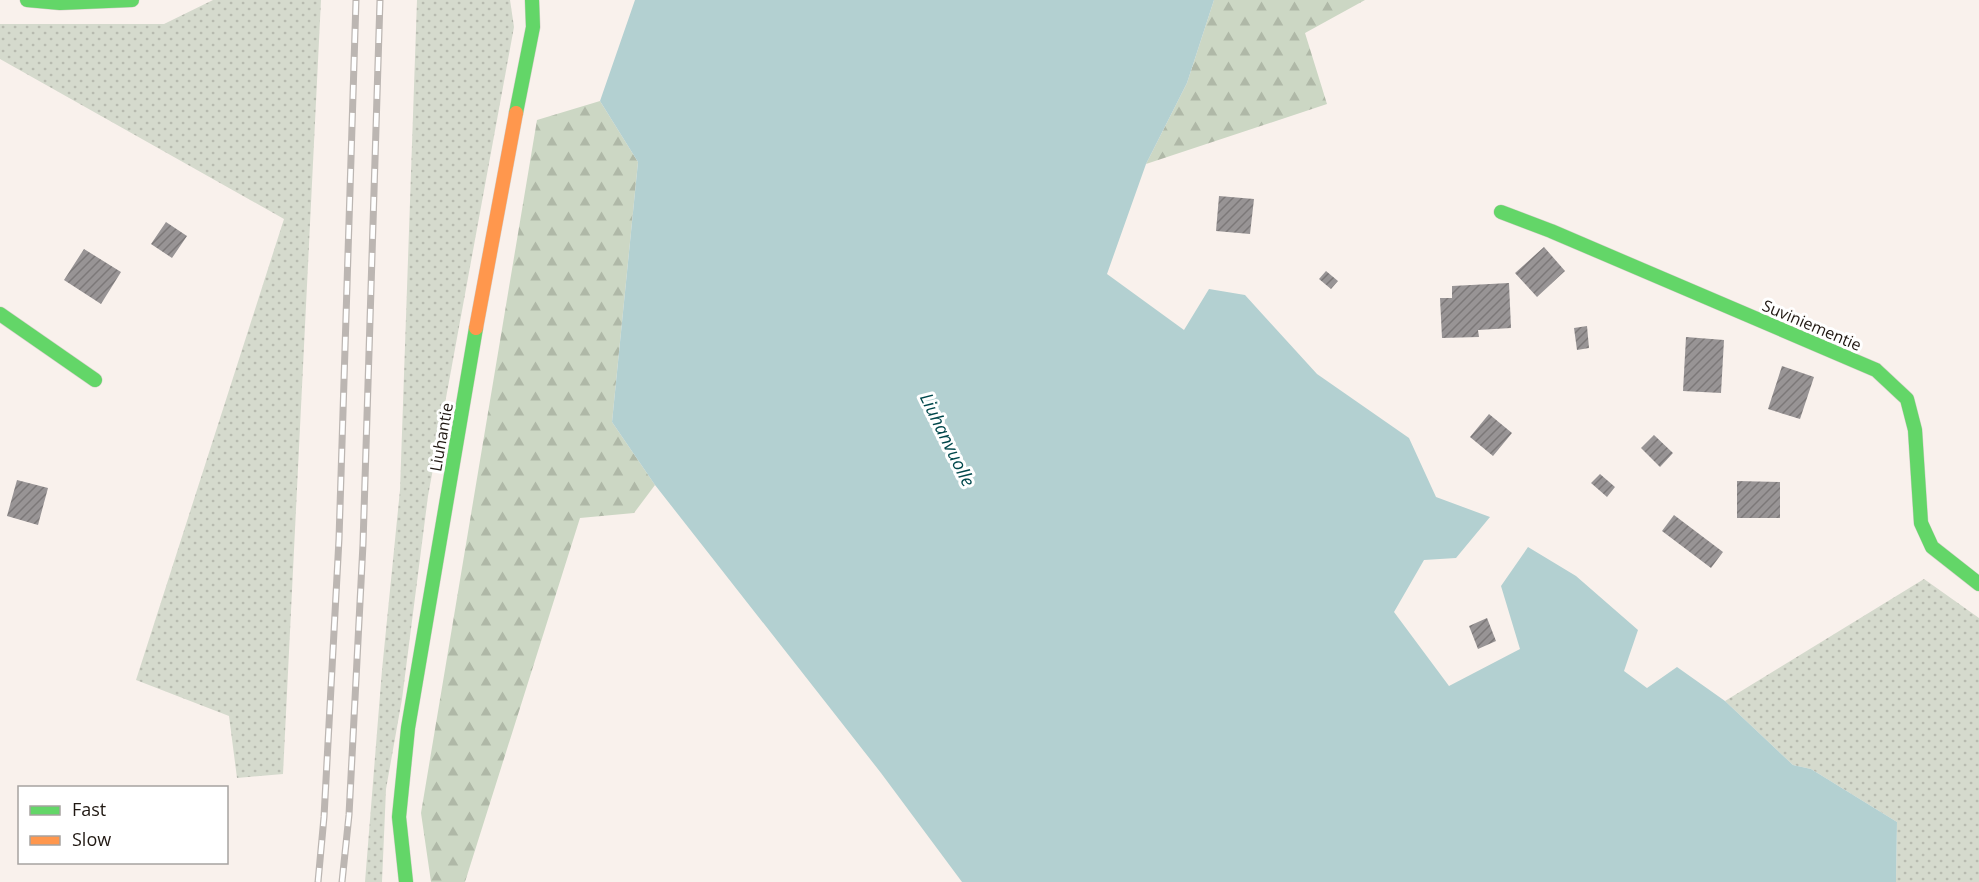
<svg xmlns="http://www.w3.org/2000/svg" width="1979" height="882" viewBox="0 0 1979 882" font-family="'Open Sans',sans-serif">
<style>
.grass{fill:url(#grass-dots)}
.forest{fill:url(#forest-firs)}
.water{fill:#b3d0d1}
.building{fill:url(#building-hatch)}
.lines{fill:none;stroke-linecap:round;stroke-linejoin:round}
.fast-casing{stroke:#d5cfca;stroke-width:15}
.slow-casing{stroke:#d5cfca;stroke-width:15}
.fast{stroke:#63d668;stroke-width:14}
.slow{stroke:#ff974d;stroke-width:14}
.rail-casing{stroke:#bcb6b2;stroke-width:7}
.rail{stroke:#fff;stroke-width:4.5;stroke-dasharray:14;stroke-linecap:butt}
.labels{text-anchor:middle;stroke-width:6;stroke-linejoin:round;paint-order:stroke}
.street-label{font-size:16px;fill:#201812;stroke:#fff}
.water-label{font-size:18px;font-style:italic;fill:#00474b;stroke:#fff}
</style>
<defs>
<pattern id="grass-dots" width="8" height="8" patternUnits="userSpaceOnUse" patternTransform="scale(1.5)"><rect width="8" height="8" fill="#d5dacd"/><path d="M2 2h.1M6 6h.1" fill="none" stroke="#b7baaf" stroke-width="1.8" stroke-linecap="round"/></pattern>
<pattern id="forest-firs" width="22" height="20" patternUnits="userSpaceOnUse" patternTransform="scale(1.5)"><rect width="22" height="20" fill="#ccd7c4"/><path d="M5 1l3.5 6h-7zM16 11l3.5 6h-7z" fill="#afb8a7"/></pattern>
<pattern id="building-hatch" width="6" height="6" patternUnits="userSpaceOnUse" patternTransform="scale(1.5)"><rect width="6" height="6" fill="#989495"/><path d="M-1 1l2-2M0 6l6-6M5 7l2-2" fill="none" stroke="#7c7878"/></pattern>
</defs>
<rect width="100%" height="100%" fill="#f9f1ec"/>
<path class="grass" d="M213 0H321L283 774 237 778 229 716 136 680 284 219 0 59V24H164Z
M417 0H510L514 27 428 496 402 699 386 789 382 882H365L382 670 400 490Z
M1924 579 1979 618V882H1896L1897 822 1811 769 1793 765 1725 701Z"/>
<path class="forest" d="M1214 0H1365L1305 33 1327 104 1146 164 1187 83Z
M600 101 638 162 612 422 655 485 634 513 580 518 465 882H431L421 813 537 120Z"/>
<path class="water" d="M635 0H1214L1187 83 1146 164 1107 274 1184 330 1209 289 1245 295 1317 374 1409 438 1436 497 1490 517 1456 558 1424 560 1394 612 1449 686 1520 649 1501 586 1528 547 1576 576 1638 630 1624 671 1647 688 1677 667 1725 701 1793 765 1811 769 1897 822 1896 882H962L881 773 655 485 612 422 638 162 600 101Z"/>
<path class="building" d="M1219 196 1254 199 1250 234 1216 231Z
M166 222 187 236 172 258 151 244Z
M1544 247 1565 271 1537 297 1515 273Z
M84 249 121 272 101 304 64 280Z
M1326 271 1338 281 1331 289 1319 279Z
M1509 283 1511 328 1478 330 1479 337 1442 338 1440 298H1452V286Z
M1587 326 1589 348 1577 350 1574 328Z
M1686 337 1724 340 1721 393 1683 391Z
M1782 366 1814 377 1800 419 1768 409Z
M1489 414 1512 433 1493 456 1470 437Z
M1654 435 1673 453 1660 467 1641 448Z
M1600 474 1615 487 1607 497 1591 483Z
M17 480 48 488 38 525 7 516Z
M1737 481 1780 482V518H1737Z
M1674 515 1723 552 1711 568 1662 531Z
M1487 618 1496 641 1478 649 1469 626Z"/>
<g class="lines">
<defs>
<path id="fast" d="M27 0 60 3 132 0
M516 113 533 27 532 0
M1501 212 1551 231 1876 370 1907 399 1915 430 1921 523 1932 547 1979 584
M0 314 95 380
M406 882 399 817 408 728 476 328"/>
<path id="slow" d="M476 328 516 113"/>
</defs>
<use href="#fast" class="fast-casing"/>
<use href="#slow" class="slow-casing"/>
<use href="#fast" class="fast"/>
<use href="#slow" class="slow"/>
<defs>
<path id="rail" d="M318 882 324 817 339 539 356 0
M342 882 349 815 363 544 380 0"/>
</defs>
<use href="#rail" class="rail-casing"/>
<use href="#rail" class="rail"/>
</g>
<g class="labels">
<g class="street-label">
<text transform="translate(1812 325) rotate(23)" y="6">Suviniementie</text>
<text transform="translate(441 437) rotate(-80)" y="6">Liuhantie</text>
</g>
<g class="water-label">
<text transform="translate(947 440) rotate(64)" y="6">Liuhanvuolle</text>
</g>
</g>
<rect x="18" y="786" width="210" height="78" fill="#ffffff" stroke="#a6a3a0" stroke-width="1.5"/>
<rect x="30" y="806" width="30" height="9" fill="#63d668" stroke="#a6a3a0" stroke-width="1.5"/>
<text x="72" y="816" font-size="18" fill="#201812">Fast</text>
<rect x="30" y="836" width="30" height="9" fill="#ff974d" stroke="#a6a3a0" stroke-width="1.5"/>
<text x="72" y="846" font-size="18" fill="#201812">Slow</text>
</svg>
